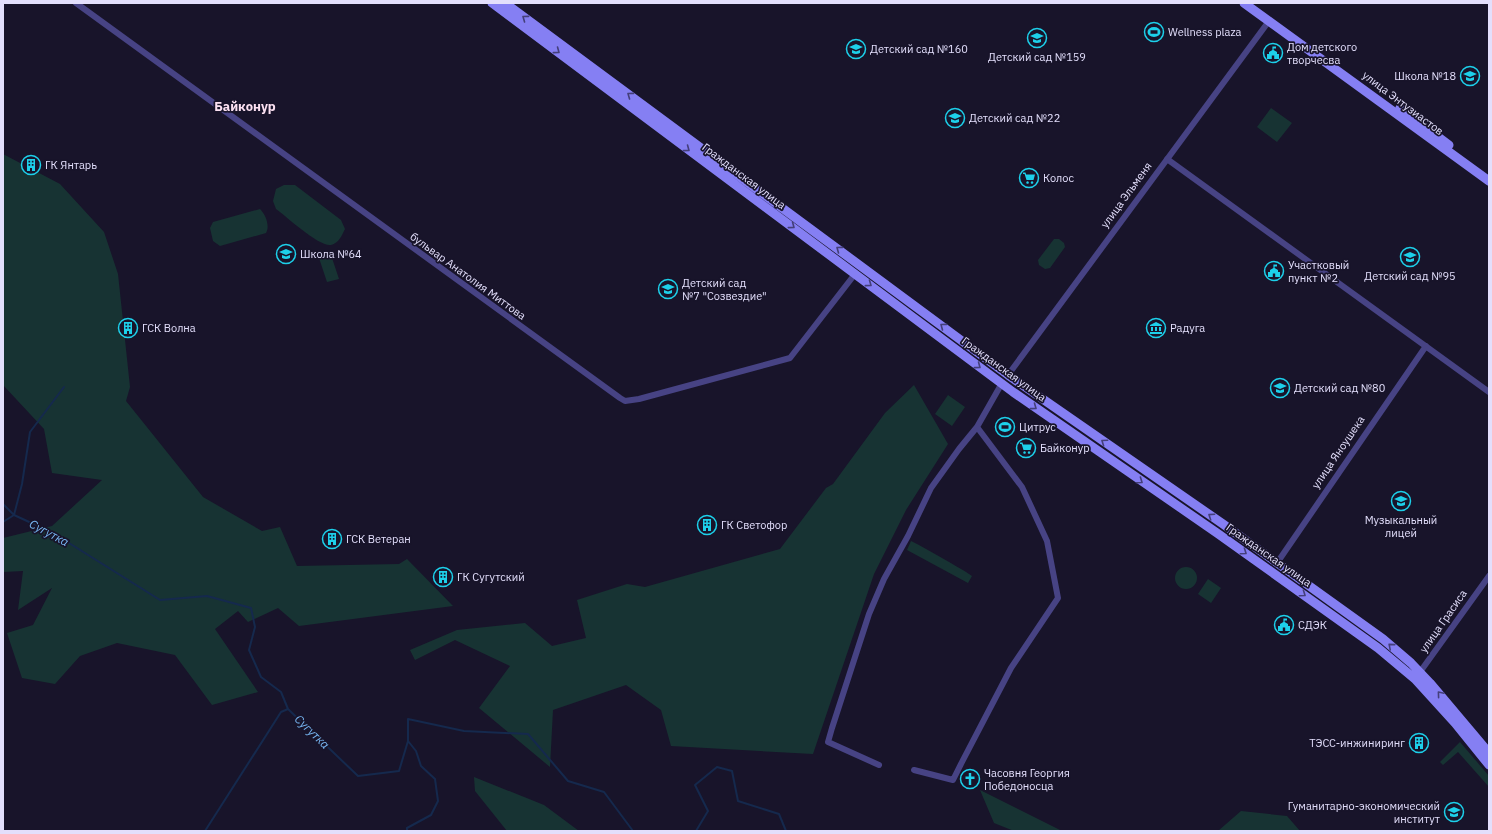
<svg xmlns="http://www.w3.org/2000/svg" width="1492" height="834" viewBox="0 0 1492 834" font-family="'IBM Plex Sans',sans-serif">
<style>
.green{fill:#173333}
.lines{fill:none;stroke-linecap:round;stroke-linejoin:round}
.stream{stroke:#15294d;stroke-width:2}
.street{stroke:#474384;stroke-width:6}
.secondary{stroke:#857ff3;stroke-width:9}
.oneway{stroke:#443f7a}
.labels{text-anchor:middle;stroke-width:3.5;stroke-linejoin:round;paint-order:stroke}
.poi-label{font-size:11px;fill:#e3dffc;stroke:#18142a;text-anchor:start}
.street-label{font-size:11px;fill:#e3dffc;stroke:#18142a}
.water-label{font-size:12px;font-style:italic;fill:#77b6f2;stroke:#18142a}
.quarter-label{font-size:13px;font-weight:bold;fill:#fce1f2;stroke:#18142a}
</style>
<rect width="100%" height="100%" fill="#18142a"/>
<path class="green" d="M1271 108 1292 123 1277 142 1257 127Z
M3 154 60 184 104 232 118 274 130 387 126 401 203 497 262 531 280 527 297 566 399 564 407 559 453 606 299 626 278 608 248 622 238 611 215 629 258 692 212 705 175 655 117 643 80 656 55 684 22 678 7 633 33 625 52 588 18 610 23 571 3 572V538L52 526 102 480 52 473 44 429 3 385Z
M284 185H295L341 220 345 229C342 235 339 243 331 245 319 247 286 216 276 209L273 201 276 189Z
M260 209C266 215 270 226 266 233L220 246 213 241 210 228 213 222Z
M1054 239H1059L1064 243 1065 247 1050 268 1045 269 1039 265 1038 260Z
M331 255 339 279 327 282 319 258Z
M914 385 948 444 906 510 874 574 813 754 671 746 661 710 626 685 553 710 550 767 479 708 510 666 455 640 415 660 410 650 457 630 525 623 552 646 586 638 577 600 627 584 645 587 780 549 826 488 833 484 885 413Z
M948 395 965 407 952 426 935 414Z
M911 541C922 546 931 552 942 558 952 564 962 569 972 576L968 583 907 550Z
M1175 578a11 11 0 1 1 22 0a11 11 0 1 1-22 0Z
M1208 579 1221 588 1211 603 1198 594Z
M1460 742 1489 776V787L1458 752 1443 765 1440 762Z
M474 777 544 805 579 831H507L475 791Z
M980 790 1062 831H1014L994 823Z
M1241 811 1287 816 1300 831H1218Z"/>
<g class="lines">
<path class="stream" d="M3 504 14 515 53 533 160 600 207 596 251 608 255 627 249 650 261 677 281 692 288 709 358 776 399 771 408 741V719L464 731 528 734 568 781 604 792 633 831
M3 522 14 515 22 484 30 432 64 387
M205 831 281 712 288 709
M407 831V828L431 815 438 801 435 779 421 766 416 751 408 741
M696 831 708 811 695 785 717 767 732 771 738 801 779 814 786 831"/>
<path class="street" d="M76 3 620 398 625 401 639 399 790 358 855 274
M1167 159 1489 392
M1008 375 1269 21
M1277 563 1426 346
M1420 672 1489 576
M879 765 828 742 832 728 869 614 884 579 908 536 931 488 959 449 977 427 1002 383
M914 770 953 780 962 762 1011 668 1058 598 1047 541 1022 487 977 427"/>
<path class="secondary" d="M492 3 1013 392 1217 533 1378 648 1415 679 1455 723 1489 765
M505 3 1008 375 1223 524 1383 639 1411 663 1430 683 1489 753
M1244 3 1489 181
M1400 108 1449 145"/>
</g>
<defs><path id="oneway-chevron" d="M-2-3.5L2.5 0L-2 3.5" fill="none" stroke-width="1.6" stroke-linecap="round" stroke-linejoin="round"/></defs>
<g class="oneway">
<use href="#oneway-chevron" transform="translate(525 18) rotate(-144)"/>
<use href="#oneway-chevron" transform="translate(557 51) rotate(37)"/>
<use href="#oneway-chevron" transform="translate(630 95) rotate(-144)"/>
<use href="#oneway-chevron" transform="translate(687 149) rotate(37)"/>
<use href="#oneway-chevron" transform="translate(792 226) rotate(37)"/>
<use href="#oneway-chevron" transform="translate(839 249) rotate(-143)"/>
<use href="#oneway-chevron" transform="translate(869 284) rotate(36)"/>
<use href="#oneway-chevron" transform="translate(943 326) rotate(-143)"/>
<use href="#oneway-chevron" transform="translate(978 366) rotate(37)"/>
<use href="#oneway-chevron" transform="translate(1034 407) rotate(36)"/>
<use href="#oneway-chevron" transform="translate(1104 442) rotate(-145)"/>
<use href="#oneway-chevron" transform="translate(1140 481) rotate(35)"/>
<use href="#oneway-chevron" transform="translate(1211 516) rotate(-146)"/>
<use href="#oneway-chevron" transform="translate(1244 552) rotate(35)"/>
<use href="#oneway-chevron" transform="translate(1303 594) rotate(35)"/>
<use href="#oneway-chevron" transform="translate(1391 646) rotate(-139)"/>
<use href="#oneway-chevron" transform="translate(1440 694) rotate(-130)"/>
</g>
<defs>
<symbol id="stadium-ring" viewBox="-11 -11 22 22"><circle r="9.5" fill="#18142a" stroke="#1dd0ea" stroke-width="1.5"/><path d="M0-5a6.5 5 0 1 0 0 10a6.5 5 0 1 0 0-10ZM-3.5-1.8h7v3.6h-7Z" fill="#1dd0ea"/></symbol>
<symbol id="school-ring" viewBox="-11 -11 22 22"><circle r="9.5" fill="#18142a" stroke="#1dd0ea" stroke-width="1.5"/><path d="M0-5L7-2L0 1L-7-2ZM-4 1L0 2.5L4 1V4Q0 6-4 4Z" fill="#1dd0ea"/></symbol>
<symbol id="civic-ring" viewBox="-11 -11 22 22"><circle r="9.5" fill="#18142a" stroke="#1dd0ea" stroke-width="1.5"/><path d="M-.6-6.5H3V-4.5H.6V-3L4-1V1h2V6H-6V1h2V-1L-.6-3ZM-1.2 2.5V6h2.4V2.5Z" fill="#1dd0ea"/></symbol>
<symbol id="building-ring" viewBox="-11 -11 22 22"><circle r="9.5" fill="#18142a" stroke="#1dd0ea" stroke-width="1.5"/><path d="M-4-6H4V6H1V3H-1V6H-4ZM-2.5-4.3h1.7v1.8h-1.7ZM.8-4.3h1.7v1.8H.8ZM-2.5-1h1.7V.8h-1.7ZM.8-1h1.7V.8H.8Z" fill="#1dd0ea"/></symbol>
<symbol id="supermarket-ring" viewBox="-11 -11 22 22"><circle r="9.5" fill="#18142a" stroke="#1dd0ea" stroke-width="1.5"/><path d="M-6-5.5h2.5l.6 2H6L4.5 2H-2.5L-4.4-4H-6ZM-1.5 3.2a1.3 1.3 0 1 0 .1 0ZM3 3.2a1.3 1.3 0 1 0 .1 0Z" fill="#1dd0ea"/></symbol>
<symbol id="museum-ring" viewBox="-11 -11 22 22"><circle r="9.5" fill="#18142a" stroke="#1dd0ea" stroke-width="1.5"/><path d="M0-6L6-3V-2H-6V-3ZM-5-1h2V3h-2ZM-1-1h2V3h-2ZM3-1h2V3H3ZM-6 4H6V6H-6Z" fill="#1dd0ea"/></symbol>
<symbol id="church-ring" viewBox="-11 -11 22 22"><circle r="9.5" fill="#18142a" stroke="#1dd0ea" stroke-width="1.5"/><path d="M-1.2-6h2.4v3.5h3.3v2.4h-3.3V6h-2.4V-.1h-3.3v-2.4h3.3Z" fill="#1dd0ea"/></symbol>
<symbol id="university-ring" viewBox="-11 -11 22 22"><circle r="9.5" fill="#18142a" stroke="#1dd0ea" stroke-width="1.5"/><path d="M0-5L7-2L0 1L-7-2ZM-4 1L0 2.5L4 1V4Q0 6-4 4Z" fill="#1dd0ea"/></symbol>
</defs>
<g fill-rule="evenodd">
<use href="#stadium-ring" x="1143" y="21" width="22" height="22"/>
<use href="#school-ring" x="1026" y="27" width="22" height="22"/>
<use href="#school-ring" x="845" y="38" width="22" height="22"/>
<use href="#civic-ring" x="1262" y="42" width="22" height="22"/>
<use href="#school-ring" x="1459" y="65" width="22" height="22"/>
<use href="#school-ring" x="944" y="107" width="22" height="22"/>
<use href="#building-ring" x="20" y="154" width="22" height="22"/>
<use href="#supermarket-ring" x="1018" y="167" width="22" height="22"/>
<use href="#school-ring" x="275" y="243" width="22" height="22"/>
<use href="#school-ring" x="1399" y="246" width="22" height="22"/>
<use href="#civic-ring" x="1263" y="260" width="22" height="22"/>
<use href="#school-ring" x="657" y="278" width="22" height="22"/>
<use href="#building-ring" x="117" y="317" width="22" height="22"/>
<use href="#museum-ring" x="1145" y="317" width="22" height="22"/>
<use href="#school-ring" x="1269" y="377" width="22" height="22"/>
<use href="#stadium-ring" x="994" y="416" width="22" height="22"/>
<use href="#supermarket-ring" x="1015" y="437" width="22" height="22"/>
<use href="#school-ring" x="1390" y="490" width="22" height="22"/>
<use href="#building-ring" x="696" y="514" width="22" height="22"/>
<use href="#building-ring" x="321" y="528" width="22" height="22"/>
<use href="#building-ring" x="432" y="566" width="22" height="22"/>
<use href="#civic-ring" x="1273" y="614" width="22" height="22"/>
<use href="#building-ring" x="1408" y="732" width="22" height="22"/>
<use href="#church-ring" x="959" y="768" width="22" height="22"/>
<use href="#university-ring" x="1443" y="801" width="22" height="22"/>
</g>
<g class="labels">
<g class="poi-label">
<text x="1168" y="36">Wellness plaza</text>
<text x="1287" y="51">Дом детского<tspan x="1287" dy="13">творчесва</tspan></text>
<text x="870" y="53">Детский сад №160</text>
<text x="1037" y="61" text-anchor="middle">Детский сад №159</text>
<text x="1456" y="80" text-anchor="end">Школа №18</text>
<text x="969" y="122">Детский сад №22</text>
<text x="45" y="169">ГК Янтарь</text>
<text x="1043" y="182">Колос</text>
<text x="300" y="258">Школа №64</text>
<text x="1288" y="269">Участковый<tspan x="1288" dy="13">пункт №2</tspan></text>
<text x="1410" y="280" text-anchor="middle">Детский сад №95</text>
<text x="682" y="287">Детский сад<tspan x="682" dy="13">№7 "Созвездие"</tspan></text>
<text x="142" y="332">ГСК Волна</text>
<text x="1170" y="332">Радуга</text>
<text x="1294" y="392">Детский сад №80</text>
<text x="1019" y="431">Цитрус</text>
<text x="1040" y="452">Байконур</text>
<text x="1401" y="524" text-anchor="middle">Музыкальный<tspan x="1401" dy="13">лицей</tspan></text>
<text x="721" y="529">ГК Светофор</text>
<text x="346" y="543">ГСК Ветеран</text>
<text x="457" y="581">ГК Сугутский</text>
<text x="1298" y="629">СДЭК</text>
<text x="1405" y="747" text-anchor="end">ТЭСС-инжиниринг</text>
<text x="984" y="777">Часовня Георгия<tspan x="984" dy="13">Победоносца</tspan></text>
<text x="1440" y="810" text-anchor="end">Гуманитарно-экономический<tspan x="1440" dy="13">институт</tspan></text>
</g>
<g class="street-label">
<text transform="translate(1403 103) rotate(37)" y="4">улица Энтузиастов</text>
<text transform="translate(744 176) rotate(37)" y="4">Гражданская улица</text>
<text transform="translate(1126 195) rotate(-54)" y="4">улица Эльменя</text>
<text transform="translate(468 276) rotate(36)" y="4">бульвар Анатолия Миттова</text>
<text transform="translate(1004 369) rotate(36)" y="4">Гражданская улица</text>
<text transform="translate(1338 452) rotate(-56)" y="4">улица Яноушека</text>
<text transform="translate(1269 555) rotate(35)" y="4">Гражданская улица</text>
<text transform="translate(1443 621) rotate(-55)" y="4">улица Грасиса</text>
</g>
<g class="water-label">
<text transform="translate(49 533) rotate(28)" y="4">Сугутка</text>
<text transform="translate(312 732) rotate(44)" y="4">Сугутка</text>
</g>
<g class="quarter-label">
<text x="245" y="111">Байконур</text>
</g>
</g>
<rect width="1492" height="834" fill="none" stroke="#e3dffc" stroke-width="8"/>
</svg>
